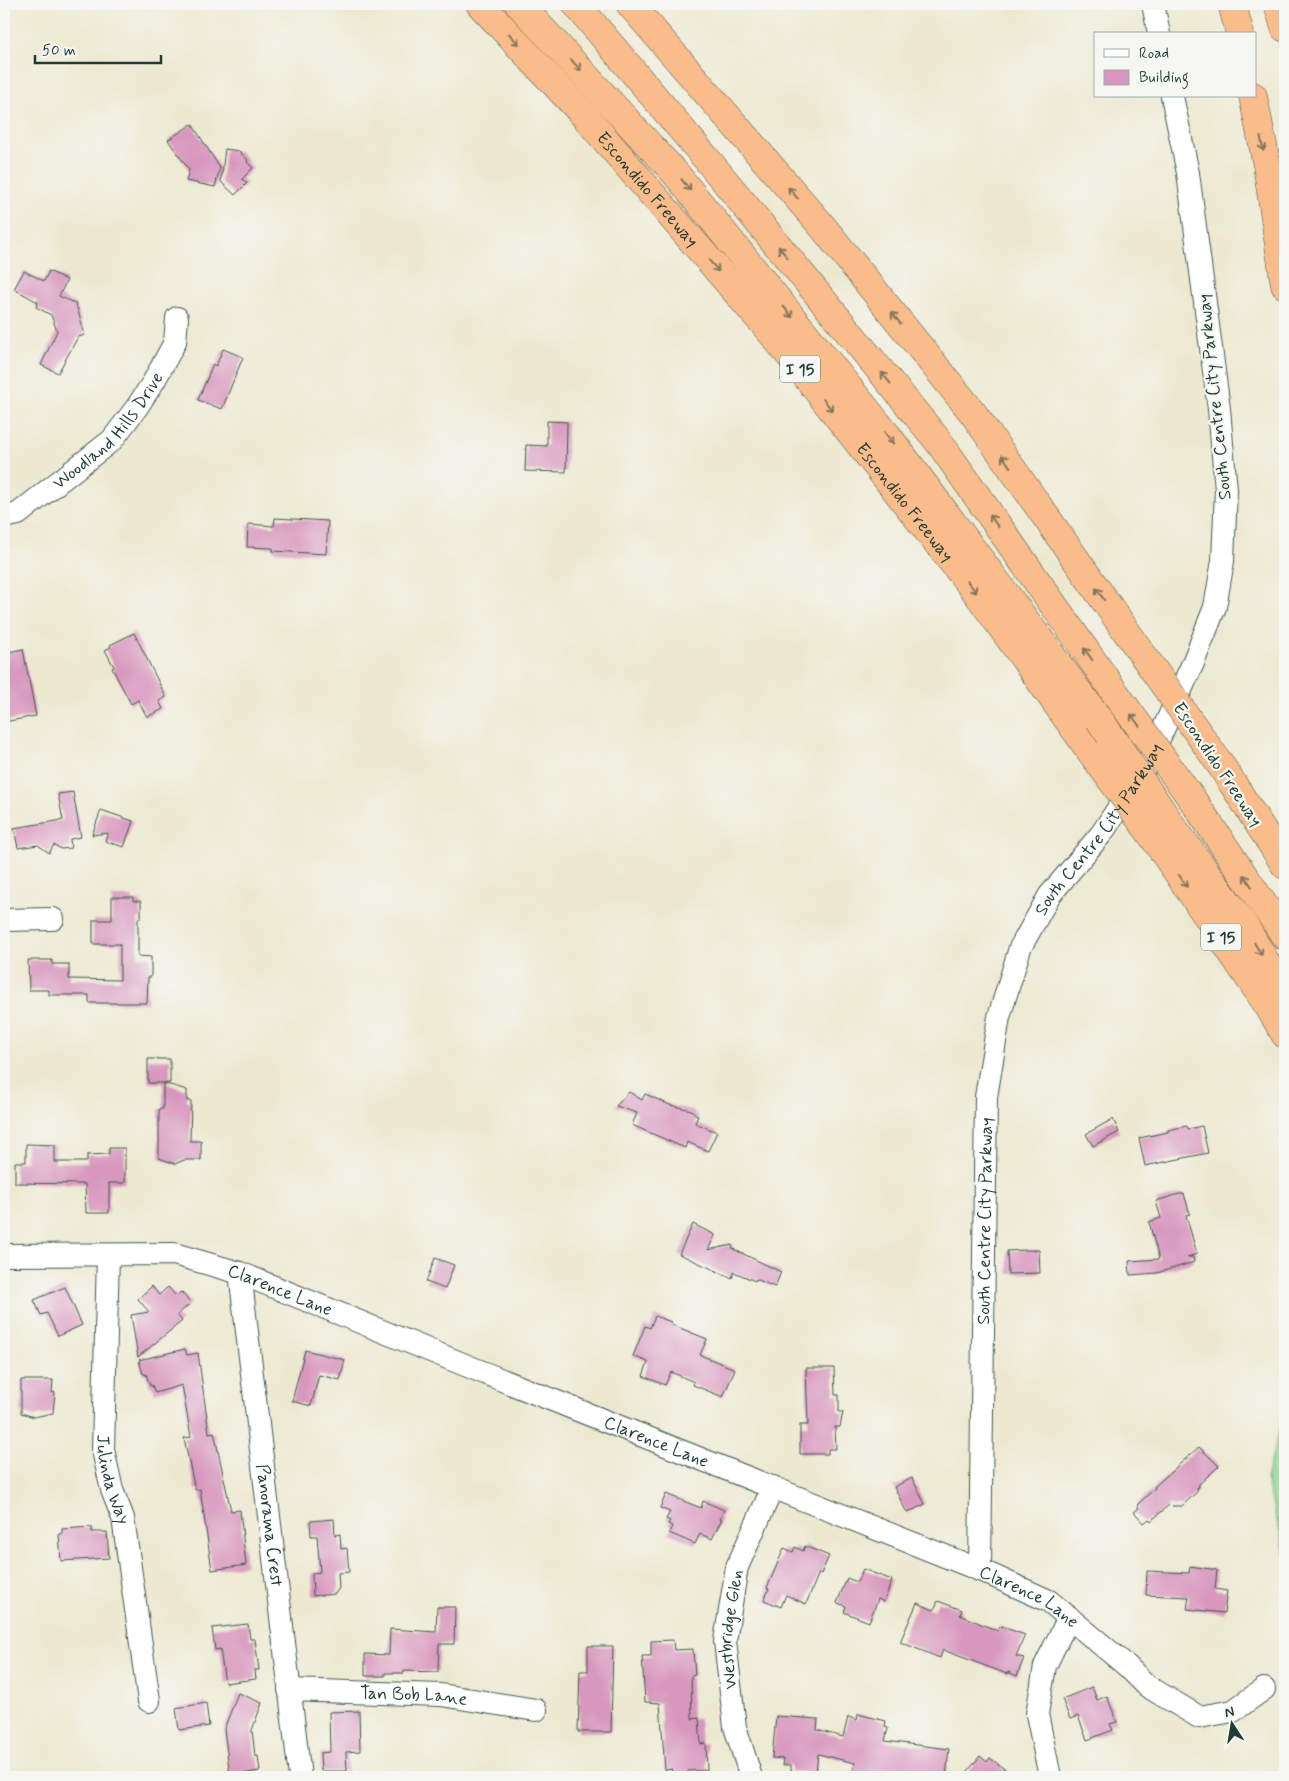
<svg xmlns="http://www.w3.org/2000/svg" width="1289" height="1781" viewBox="0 0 1289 1781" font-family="Mynerve,sans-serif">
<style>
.green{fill:#94dc97;stroke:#5a8c66}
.building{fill:#d897be}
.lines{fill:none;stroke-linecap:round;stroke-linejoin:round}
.minor-casing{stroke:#3e574c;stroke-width:24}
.highway-casing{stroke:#3e574c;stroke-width:29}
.minor{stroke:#fff;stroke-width:22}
.highway{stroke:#fabc8b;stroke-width:28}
.highway-bridge-casing{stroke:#3e574c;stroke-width:29;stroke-linecap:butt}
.highway-bridge{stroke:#fabc8b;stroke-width:28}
.oneway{stroke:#82765b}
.labels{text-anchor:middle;stroke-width:4.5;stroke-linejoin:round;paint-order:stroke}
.shield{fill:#f6f6f2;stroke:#60746d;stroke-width:1}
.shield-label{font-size:16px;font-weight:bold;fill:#1f3d34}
.street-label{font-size:18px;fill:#1f3d34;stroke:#f6f6f2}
</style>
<rect width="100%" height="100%" fill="#f6f6f2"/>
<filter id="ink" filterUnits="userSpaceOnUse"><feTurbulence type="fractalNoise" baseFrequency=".02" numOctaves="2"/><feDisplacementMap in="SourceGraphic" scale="10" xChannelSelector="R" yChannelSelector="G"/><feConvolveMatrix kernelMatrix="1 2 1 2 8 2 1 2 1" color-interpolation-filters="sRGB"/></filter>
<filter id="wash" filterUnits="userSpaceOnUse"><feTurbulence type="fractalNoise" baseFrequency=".0096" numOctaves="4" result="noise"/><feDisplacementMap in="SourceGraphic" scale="20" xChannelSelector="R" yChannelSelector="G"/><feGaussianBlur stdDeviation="1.12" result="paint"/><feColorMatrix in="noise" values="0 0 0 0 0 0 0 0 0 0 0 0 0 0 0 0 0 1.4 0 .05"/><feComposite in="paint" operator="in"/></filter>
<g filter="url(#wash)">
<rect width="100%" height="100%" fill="#ede9d1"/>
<path class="green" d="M1285 1409V1552L1266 1478Z"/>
<g id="blocks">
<path class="building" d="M192 124 220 168 215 187 186 181 189 170 168 140Z
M225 149 239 151 248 160 247 162 253 168 242 179 247 183 235 195 221 182Z
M24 271 44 281 49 271 67 280 59 296 76 304 85 335 78 337 58 373 41 365 57 331 51 315 36 307 38 302 14 289Z
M223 349 243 357 222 409 198 400 213 364 216 366Z
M547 421 567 422 566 472 525 471 526 445 547 446Z
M275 518 328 521 326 554 273 551V548L247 547 248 524 274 526Z
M134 633 166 697 159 701 163 709 147 717 138 700 131 704 112 668 114 667 105 650 111 647 110 645Z
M23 649 36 716 4 722V653Z
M73 792 81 837 70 839 71 848 61 849 54 845 49 853 38 845 18 848 14 828 63 820 58 794Z
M101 810 133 821 124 847 105 841 108 833 92 835Z
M112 897H133V901H141V918H138V956L151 957V977H148L147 1003H89V995H49V990H29L28 960H52V964H69V979L120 980V944H93V920H112Z
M148 1059H170V1083H148Z
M163 1083 187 1090V1101H191L190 1141H201V1160H184L175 1164 159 1158V1109H163Z
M629 1092 642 1100 645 1094 670 1105 691 1110 698 1116 695 1123 717 1132 708 1151 687 1142 685 1148 632 1125 637 1113 616 1106Z
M1113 1119 1119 1132 1093 1146 1086 1134Z
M1187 1126 1188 1129 1202 1126 1208 1153 1145 1166 1139 1138 1168 1132V1130Z
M26 1144 55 1145V1162H87V1155L109 1154V1148H125V1183H109V1213H86L85 1184 15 1183V1162H26Z
M1179 1194H1184L1190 1214 1186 1215 1197 1254 1187 1257H1193L1194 1262 1157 1273 1130 1275 1129 1261 1159 1259 1149 1222 1161 1218 1156 1201Z
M693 1224 715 1235 708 1250 732 1245 733 1249 781 1272 775 1287 756 1279 755 1281 734 1272 732 1278 679 1254Z
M1027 1250H1039L1040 1273 1008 1274 1007 1251Z
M435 1258 454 1265 445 1289 426 1282Z
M152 1286 159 1295 168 1287 176 1296 181 1292 191 1303 177 1315 182 1321 138 1357 131 1315 149 1312 138 1299Z
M65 1287 82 1325 58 1336 47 1313 41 1315 34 1300Z
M655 1316 671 1322 670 1324 707 1339 700 1355 735 1369 723 1397 693 1385 694 1382 671 1372 665 1385 643 1376 648 1362 633 1356 645 1326 650 1328Z
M185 1349 187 1355 198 1353 209 1433 214 1432 231 1511 240 1510 246 1565 212 1570 200 1489 195 1490 184 1438 191 1437 182 1385 155 1393 152 1385 150 1386 146 1374H143L139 1360Z
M305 1350 345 1360 340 1380 319 1375 311 1406 292 1401Z
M806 1368H834L835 1395H839V1412H843L840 1427H835L836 1449H828V1454H800V1425H808Z
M21 1380H53L52 1393 55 1392 53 1413 34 1417 21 1413Z
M1199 1447 1219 1466 1198 1485 1197 1492 1182 1506H1172L1170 1504 1151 1521 1149 1519 1144 1523 1134 1512 1139 1508 1137 1505 1155 1488 1154 1487Z
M912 1478 925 1504 907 1513 894 1487Z
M666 1494 701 1508 703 1501 724 1510 720 1519H722L712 1539 700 1534 695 1544 669 1533 672 1526 668 1524 670 1521 666 1519 670 1512 660 1508Z
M334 1519 335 1535 340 1534 341 1549 347 1548 349 1572 338 1573 339 1588 335 1594 313 1596 312 1573 320 1572 317 1536H311L310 1521Z
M92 1527V1532H107L109 1558 61 1561 59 1534H62V1529Z
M805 1546 829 1556 821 1574 819 1573 806 1604 786 1595 781 1607 764 1600 769 1589 767 1588 784 1548 793 1552 795 1547 803 1551Z
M1190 1566 1217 1570 1215 1589 1227 1591 1224 1613 1187 1609 1189 1597 1146 1595 1147 1571 1189 1573Z
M863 1569 892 1580 884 1602 878 1599 869 1622 844 1612 846 1606 837 1603 847 1578 857 1582Z
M938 1601 962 1610 960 1615 998 1631 1000 1626 1025 1635 1016 1656 1024 1658 1017 1676 1008 1672 1007 1674 943 1650 940 1658 900 1642 917 1603 934 1610Z
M437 1607H455L454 1644H439L438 1672 404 1671V1673H385V1676H365V1654L389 1655 390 1629 436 1632Z
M248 1624 250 1639H255L259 1670H255L256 1679 225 1683 220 1649 215 1650 212 1628Z
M673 1640 674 1650 693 1649 695 1675 691 1676 692 1719 699 1718 701 1744 706 1743 707 1770 688 1771V1777H672V1769L665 1770 660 1703 645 1702 642 1656H651V1641Z
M588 1646H613L611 1732H578L580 1671H588Z
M1092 1687 1097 1700 1107 1696 1117 1722 1110 1724 1113 1730 1087 1740 1078 1716 1070 1719 1062 1699Z
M238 1693 262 1703 252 1730 255 1756H258L260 1771 230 1776 224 1729Z
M206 1703 209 1726 179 1730 176 1708Z
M359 1711 360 1751 346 1752 347 1771H321L320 1753 330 1752 329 1712Z
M858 1714 886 1721 885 1727 888 1728 885 1741 949 1749 946 1777H870L853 1773 855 1763 818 1754 816 1773 791 1771V1765H782L783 1759 772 1758 776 1716 818 1719 817 1730 843 1737 848 1717 857 1720Z
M980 1756 987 1762 990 1758 1015 1777H963Z"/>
</g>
</g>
<g filter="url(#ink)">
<use href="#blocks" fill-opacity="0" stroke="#3e574c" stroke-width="1"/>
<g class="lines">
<defs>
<g id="minor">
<path d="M1153 4 1159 34"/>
<path id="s1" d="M4 517 18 514 112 440 137 407 154 381 175 342 177 318"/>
<path d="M4 920 53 919"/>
<path id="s2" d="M4 1255 174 1254 240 1273 492 1376 980 1570 1049 1601 1127 1666 1147 1686 1199 1717 1233 1711 1264 1689"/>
<path id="s3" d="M108 1255 103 1450 112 1490 123 1518 149 1701"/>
<path id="s4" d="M240 1273 300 1777"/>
<path id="s5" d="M980 1570 986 1097 999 1017 1020 948 1049 896 1102 833 1149 761 1193 663 1215 607 1223 561 1226 490 1219 409 1188 173 1172 96"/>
<path id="s6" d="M289 1690 441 1695 536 1710"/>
<path id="s7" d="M751 1777 735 1727 725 1641 737 1567 773 1487"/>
<path d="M1050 1777 1037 1714 1045 1666 1069 1617"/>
</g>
<g id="highway">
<path id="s8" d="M480 4 585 116 776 338 980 597 1094 756"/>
<path d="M519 4 676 174 887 435 1099 719"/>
<path d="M576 4 710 163 939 442 1116 694"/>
<path d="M630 4 822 226 973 413 1138 648"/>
<path d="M1232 4 1240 34"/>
<path d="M1278 4 1285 28"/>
<path d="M1253 96 1267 165 1285 285"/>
<path d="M1220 764 1285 865"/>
<path d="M1194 802 1285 936"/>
<path d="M1170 823 1242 922 1285 994"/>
<path d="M1156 841 1269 1007 1285 1034"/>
</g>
</defs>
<use href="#minor" class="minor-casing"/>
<use href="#highway" class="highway-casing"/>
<use href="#minor" class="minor"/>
<use href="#highway" class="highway"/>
<defs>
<path id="highway-bridge" d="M1138 648 1220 764
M1116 694 1194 802
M1099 719 1170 823
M1094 756 1156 841"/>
</defs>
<use href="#highway-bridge" class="highway-bridge-casing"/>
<use href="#highway-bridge" class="highway-bridge"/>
</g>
<defs><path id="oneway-shaft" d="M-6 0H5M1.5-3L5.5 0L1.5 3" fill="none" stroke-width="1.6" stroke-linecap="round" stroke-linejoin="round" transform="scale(1.25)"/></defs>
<g class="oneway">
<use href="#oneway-shaft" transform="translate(514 39) rotate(47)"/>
<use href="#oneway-shaft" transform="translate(576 65) rotate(47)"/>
<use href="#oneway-shaft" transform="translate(1262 144) rotate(79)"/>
<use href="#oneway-shaft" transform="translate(686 185) rotate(51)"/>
<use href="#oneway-shaft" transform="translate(793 193) rotate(-131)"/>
<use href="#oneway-shaft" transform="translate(783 252) rotate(-129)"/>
<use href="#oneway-shaft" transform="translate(714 266) rotate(49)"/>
<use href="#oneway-shaft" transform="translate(788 312) rotate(51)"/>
<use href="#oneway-shaft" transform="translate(896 318) rotate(-129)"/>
<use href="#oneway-shaft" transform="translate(886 378) rotate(-129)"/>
<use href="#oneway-shaft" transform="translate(828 405) rotate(52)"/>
<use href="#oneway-shaft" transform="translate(889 438) rotate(53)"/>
<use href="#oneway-shaft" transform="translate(1006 461) rotate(-125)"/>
<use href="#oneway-shaft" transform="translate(994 521) rotate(-125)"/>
<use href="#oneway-shaft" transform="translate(972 587) rotate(52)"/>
<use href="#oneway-shaft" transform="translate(1100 594) rotate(-125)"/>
<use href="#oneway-shaft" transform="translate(1088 654) rotate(-125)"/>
<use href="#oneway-shaft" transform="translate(1135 720) rotate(-126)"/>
<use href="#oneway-shaft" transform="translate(1183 881) rotate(56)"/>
<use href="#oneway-shaft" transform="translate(1248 881) rotate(-124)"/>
<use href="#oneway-shaft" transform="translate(1258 949) rotate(59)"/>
</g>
</g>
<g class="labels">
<g class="shield">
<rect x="780" y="355.5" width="40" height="27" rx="4"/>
<rect x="1201" y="923.5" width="40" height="27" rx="4"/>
</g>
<g class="shield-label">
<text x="800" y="375">I 15</text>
<text x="1221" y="943">I 15</text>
</g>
<g class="street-label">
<text dy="6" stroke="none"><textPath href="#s8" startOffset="250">Escondido Freeway</textPath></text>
<text transform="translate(1214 397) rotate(-96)" y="6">South Centre City Parkway</text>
<text dy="6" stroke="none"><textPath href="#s1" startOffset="138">Woodland Hills Drive</textPath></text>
<text dy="6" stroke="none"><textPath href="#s8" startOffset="655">Escondido Freeway</textPath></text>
<text transform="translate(1218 764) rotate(56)" y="6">Escondido Freeway</text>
<text dy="6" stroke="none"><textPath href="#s5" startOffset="769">South Centre City Parkway</textPath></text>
<text dy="6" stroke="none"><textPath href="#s5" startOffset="349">South Centre City Parkway</textPath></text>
<text dy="6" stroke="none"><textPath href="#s2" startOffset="282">Clarence Lane</textPath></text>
<text dy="6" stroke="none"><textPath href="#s2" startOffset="688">Clarence Lane</textPath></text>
<text dy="6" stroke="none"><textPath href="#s3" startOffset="226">Julinda Way</textPath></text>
<text dy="6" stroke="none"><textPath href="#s4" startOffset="254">Panorama Crest</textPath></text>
<text dy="6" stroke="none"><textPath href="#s2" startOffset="1092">Clarence Lane</textPath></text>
<text dy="6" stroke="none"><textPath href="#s7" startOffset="151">Westbridge Glen</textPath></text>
<text dy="6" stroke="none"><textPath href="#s6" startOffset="125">Tan Bob Lane</textPath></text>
</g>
</g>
<rect width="1289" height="1781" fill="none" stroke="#f6f6f2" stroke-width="20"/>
<rect x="1094" y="32" width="162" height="65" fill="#f6f6f2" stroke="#a0aca6"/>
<rect x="1104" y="49" width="25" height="8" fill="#ffffff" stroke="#a0aca6"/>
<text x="1139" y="58" font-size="15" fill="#1f3d34">Road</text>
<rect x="1104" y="70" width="25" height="15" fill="#d897be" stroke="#a0aca6"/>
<text x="1139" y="82" font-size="15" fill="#1f3d34">Building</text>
<g transform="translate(1232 1724) rotate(348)" stroke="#f6f6f2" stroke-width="4" paint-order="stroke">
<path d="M0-4L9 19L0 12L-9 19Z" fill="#1f3d34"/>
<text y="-8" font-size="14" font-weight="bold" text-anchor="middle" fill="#1f3d34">N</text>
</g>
<path d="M35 55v8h126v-8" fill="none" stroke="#1f3d34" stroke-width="2.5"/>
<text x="42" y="55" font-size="15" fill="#1f3d34" stroke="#f6f6f2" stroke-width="4" paint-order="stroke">50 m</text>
</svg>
